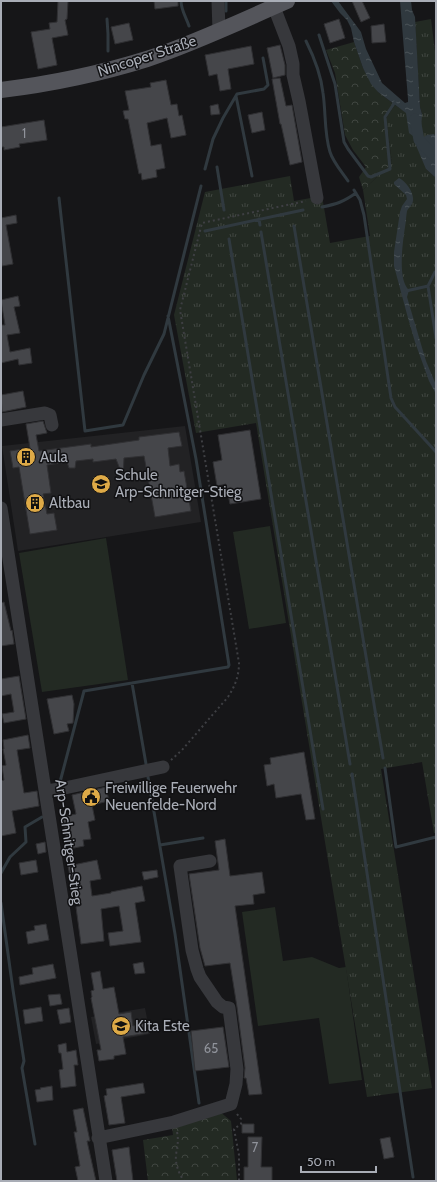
<svg xmlns="http://www.w3.org/2000/svg" width="437" height="1182" viewBox="0 0 437 1182" font-family="Cabin,sans-serif">
<style>
.built{fill:#222224}
.grass{fill:url(#grass-tufts)}
.forest{fill:url(#forest-crowns)}
.pitch{fill:#232a23}
.water{fill:url(#water-ripples)}
.lines{fill:none;stroke-linecap:round;stroke-linejoin:round}
.stream{stroke:#30393f;stroke-width:3}
.canal{stroke:#30393f;stroke-width:11}
.building{fill:#45464a;stroke:#303033}
.path{stroke:#3e3f43;stroke-width:2;stroke-dasharray:2 3;stroke-linecap:butt}
.minor{stroke:#37383c;stroke-width:13}
.major{stroke:#54555b;stroke-width:16}
.labels{text-anchor:middle;stroke-width:3;stroke-linejoin:round;paint-order:stroke}
.number-label{font-size:13px;fill:#90939b}
.street-label{font-size:15px;fill:#a9adb6;stroke:#111113}
.poi-label{font-size:15px;fill:#a9adb6;stroke:#111113;text-anchor:start}
</style>
<defs>
<pattern id="grass-tufts" width="24" height="20" patternUnits="userSpaceOnUse"><rect width="24" height="20" fill="#232a23"/><path d="M3 7l-1-3M5 7V3M7 7l1-3M15 17l-1-3M17 17v-4M19 17l1-3" fill="none" stroke="#404641"/></pattern>
<pattern id="forest-crowns" width="20" height="18" patternUnits="userSpaceOnUse"><rect width="20" height="18" fill="#232a23"/><path d="M2 6a3 3 0 1 1 6 0M12 15a3 3 0 1 1 6 0" fill="none" stroke="#404641"/></pattern>
<pattern id="water-ripples" width="26" height="14" patternUnits="userSpaceOnUse"><rect width="26" height="14" fill="#30393f"/><path d="M2 4q2-2 4 0t4 0M15 11q2-2 4 0t4 0" fill="none" stroke="#4b5358"/></pattern>
</defs>
<rect width="100%" height="100%" fill="#161618"/>
<path class="built" d="M185 426 201 522 18 551 2 446Z
M145 1008 150 1034 96 1044 91 1017Z"/>
<path class="grass" d="M431 19 436 60V136L434 134 426 169 436 178V833H434L422 762 381 769 432 1088 367 1097 256 423 196 433 174 315 205 192 290 176 294 201 322 196 330 243 370 236 363 190 392 163 386 118 395 105 407 113 422 114 420 107 415 22Z"/>
<path class="forest" d="M354 42 363 68 378 92 395 105 386 118 392 163 363 190 359 177 366 167 353 150 345 135 335 73 326 50Z
M219 1111 231 1121 237 1180 236 1181H148L143 1140 173 1135 172 1127Z"/>
<path class="pitch" d="M270 526 286 623 249 629 233 532Z
M106 538 128 680 42 692 19 553Z
M275 907 283 961 312 957 339 968 346 967 362 1080 329 1084 319 1018 258 1026 242 912Z"/>
<path class="water" d="M331 1H338L361 32 366 49 382 83 405 103 408 102V99L400 1H411L412 10 415 17 420 107 422 114 421 131 413 136 409 133 406 113 378 92 371 84 363 68 354 42 351 28 347 20 340 13Z
M434 134 436 136V178L426 169 415 143 427 135Z
M399 178C406 181 414 193 413 200 413 205 409 207 407 211 406 216 406 222 405 227 403 241 397 280 409 290L407 297 426 361 436 385V394L429 381 415 342 408 318 394 266V252L400 212 402 206 407 199 406 195 394 184V182Z"/>
<g class="lines">
<path class="stream" d="M181 1C181 10 186 17 189 26
M226 11V1
M107 19 108 34V51
M319 35 335 84 344 142 348 149 368 176 371 177 390 169 385 117 395 102
M306 41C314 57 321 75 323 93 326 113 324 133 330 152 333 162 342 172 348 181
M236 96 252 176
M217 167 224 210
M205 169 213 139 223 118 237 94 264 89 268 85 263 58
M354 190 360 200 364 215 391 398 395 407 436 452
M59 198 85 431 123 425 144 375 164 334 201 186
M322 207C337 204 343 202 356 193
M259 219 260 225
M294 226 383 758
M205 231 303 210
M261 232 350 764
M229 239 323 809
M436 272H435L428 286 436 338
M406 291 428 286
M132 683 146 764
M385 768 396 847 436 837
M352 774 413 1177
M148 777 175 934 199 1103
M60 782 84 691 228 667 229 665 196 459 168 316
M160 845 203 838
M1 873 10 857 26 842 25 827 42 817
M1 903 13 990 24 1061 22 1068 35 1144"/>
<path class="canal" d="M415 119 419 140 436 158"/>
</g>
<path class="building" d="M58 1H68L67 19 65 20 68 35 52 38 57 65 38 69 31 32 50 29 49 23 57 22Z
M154 1H178V6L155 9Z
M352 1H362L370 18 361 22Z
M339 19 345 38 330 43 324 24Z
M129 23 133 40 115 44 111 27Z
M384 24 386 42 372 43 371 26Z
M280 45 285 65V75L273 78 267 48Z
M251 46 254 64 228 69 231 89 220 91 217 74 209 76 205 55Z
M280 78 286 106 292 105 302 162 290 165 281 124H280L272 79Z
M166 80 171 105 177 104 179 116 182 115 186 135 171 138 167 118 147 123 151 146 161 144 165 168 156 170 157 177 142 180 141 173 139 174 128 119H125L123 111 129 110 125 91 151 87 150 83Z
M218 104 220 114 211 115 210 106Z
M262 112 265 130 252 133 248 115Z
M44 120 47 140 19 144 20 147 4 150V147H1V127Z
M16 215 17 223 6 225 13 264 2 266 1 259V218Z
M18 296 20 306 14 307 20 333 7 335 10 352 30 348 32 363 19 365 18 359 1 363V325H5L1 300Z
M23 391 26 407 2 412 1 395Z
M43 421 47 433 36 435 39 451 91 444V447L139 440V437L179 432 182 446 168 448 170 466 179 464 180 472 184 471 191 511 155 517 144 456 124 458 123 477 116 459 93 462V459L76 461 75 468H69L67 462 47 465 51 493 43 494 47 514 54 513 57 530 30 534 19 467 13 468 10 451 30 448 26 424Z
M250 430 261 499 230 504 226 484 217 486 213 462 222 460 218 435Z
M4 602 11 631 12 630 14 644 1 646V603Z
M19 676 26 719 4 723 2 714 14 712 11 694 1 696V679Z
M72 695 74 704 73 723 67 724 69 731 54 734 47 699Z
M28 735 30 748 17 750 24 793 37 791 39 806 12 811 16 833 1 836V781L4 780 2 766 6 765 3 749H4L3 740Z
M304 752 315 819 306 820 301 794 276 798 274 784 267 786 264 765 271 764 270 758Z
M106 787 109 801 92 805 95 820 88 822 91 839 83 840 84 846 69 849 62 817 76 814 72 795Z
M225 839 230 876 262 872 265 893 253 895 254 904 235 906 262 1094 249 1095 246 1078H244L245 1068 237 1007 230 963 205 966 200 948 189 874 219 870 215 841Z
M45 842 46 852 38 854 36 844Z
M36 860 38 872 21 875 19 863Z
M97 860 101 879 90 881 92 896 111 893V892L142 886 145 901 135 903 141 942 110 946 108 933 123 931 119 906 101 909 104 941 81 944 76 907 80 906 77 879 71 881 68 866Z
M157 870 158 877 144 880 142 872Z
M46 924 49 940 28 944 26 932 35 930 34 926Z
M143 962 145 973 135 974 133 964Z
M53 964 56 978 20 985 19 977 33 974 32 968Z
M100 971 103 989 114 987 119 1014 131 1012 133 1026 146 1023 148 1033 123 1037 126 1054 114 1056V1059L99 1061 97 1050H101L91 998 92 997 91 991 94 990 91 973Z
M60 994 62 1004 50 1006 48 995Z
M41 1007 43 1021 25 1024 23 1010Z
M69 1008 71 1022 60 1024 57 1010Z
M223 1027 229 1067 195 1071 191 1031Z
M66 1043 67 1052 76 1050 78 1065H74L76 1086 61 1088 59 1070 63 1069 61 1053H59L58 1045Z
M143 1083 145 1093 121 1097 125 1123 109 1125 104 1096 107 1095 106 1089Z
M52 1086 53 1100 37 1102 35 1090 41 1089 40 1088Z
M83 1108 90 1141H87L96 1181H78L75 1167 80 1166 74 1132H77L73 1110Z
M242 1124H254V1133H242Z
M248 1137H262L261 1167H272V1181H244V1167H248Z
M390 1137 394 1157 384 1159 380 1139Z
M129 1147 133 1181H117L112 1150Z"/>
<g class="lines">
<path class="path" d="M171 760 182 750 228 697C235 686 239 676 239 663L180 310 202 223 306 201
M237 1114 241 1119V1124L234 1129 239 1155V1181
M177 1132C179 1141 177 1147 176 1155 175 1164 179 1174 184 1181"/>
<path class="minor" d="M218 1 219 31
M274 7 289 46 293 64V75L299 101 317 198
M1 420 45 413 50 415 52 425
M1 508 106 1181
M46 791 60 789 163 767
M98 1138 174 1122 231 1104 236 1084 237 1069 229 1008 223 1007 217 1002 200 977 197 969 192 950 180 866 210 861"/>
<path class="major" d="M1 90C50 84 99 74 147 59 195 43 241 21 287 1"/>
</g>
<defs>
<symbol id="building-disc" viewBox="-11 -11 22 22"><circle r="9.5" fill="#deaa47" stroke="#111113"/><path d="M-4-6H4V6H1V3H-1V6H-4ZM-2.5-4.3h1.7v1.8h-1.7ZM.8-4.3h1.7v1.8H.8ZM-2.5-1h1.7V.8h-1.7ZM.8-1h1.7V.8H.8Z" fill="#111"/></symbol>
<symbol id="school-disc" viewBox="-11 -11 22 22"><circle r="9.5" fill="#deaa47" stroke="#111113"/><path d="M0-5L7-2L0 1L-7-2ZM-4 1L0 2.5L4 1V4Q0 6-4 4Z" fill="#111"/></symbol>
<symbol id="civic-disc" viewBox="-11 -11 22 22"><circle r="9.5" fill="#deaa47" stroke="#111113"/><path d="M-.6-6.5H3V-4.5H.6V-3L4-1V1h2V6H-6V1h2V-1L-.6-3ZM-1.2 2.5V6h2.4V2.5Z" fill="#111"/></symbol>
</defs>
<g fill-rule="evenodd">
<use href="#building-disc" x="15" y="446" width="22" height="22"/>
<use href="#school-disc" x="90" y="473" width="22" height="22"/>
<use href="#building-disc" x="24" y="492" width="22" height="22"/>
<use href="#civic-disc" x="80" y="786" width="22" height="22"/>
<use href="#school-disc" x="110" y="1015" width="22" height="22"/>
</g>
<g class="labels">
<g class="number-label">
<text x="24" y="138">1</text>
<text x="211" y="1053">65</text>
<text x="255" y="1152">7</text>
</g>
<g class="street-label">
<text transform="translate(147 56) rotate(-18)" y="5">Nincoper Straße</text>
<text transform="translate(69 842) rotate(82)" y="5">Arp-Schnitger-Stieg</text>
</g>
<g class="poi-label">
<text x="40" y="462">Aula</text>
<text x="115" y="480">Schule<tspan x="115" dy="17">Arp-Schnitger-Stieg</tspan></text>
<text x="49" y="508">Altbau</text>
<text x="105" y="793">Freiwillige Feuerwehr<tspan x="105" dy="17">Neuenfelde-Nord</tspan></text>
<text x="135" y="1031">Kita Este</text>
</g>
</g>
<rect width="437" height="1182" fill="none" stroke="#a9adb6" stroke-width="4"/>
<path d="M301 1166v6h75v-6" fill="none" stroke="#a9adb6" stroke-width="2"/>
<text x="307" y="1166" font-size="12" fill="#a9adb6" stroke="#111113" stroke-width="3" paint-order="stroke">50 m</text>
</svg>
